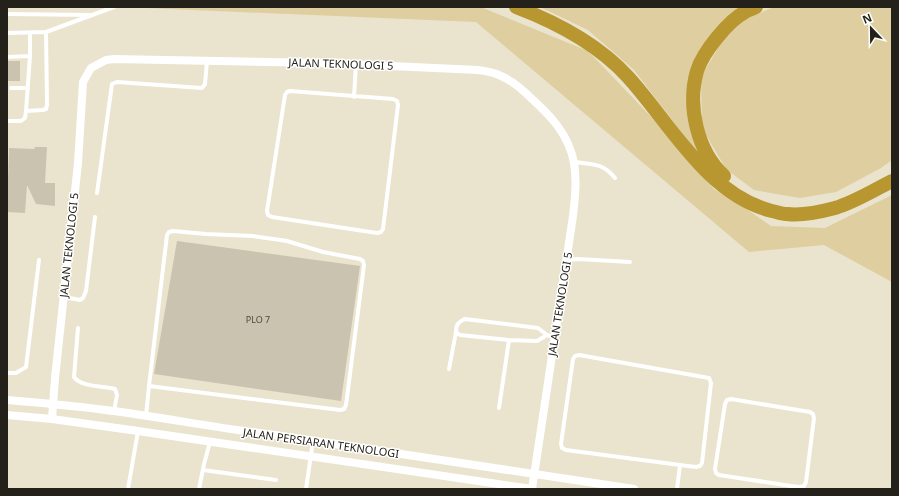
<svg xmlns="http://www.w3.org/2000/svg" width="899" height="496" viewBox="0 0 899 496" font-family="'Noto Sans',sans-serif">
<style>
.green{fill:#dfce9f}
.building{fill:#cac3af}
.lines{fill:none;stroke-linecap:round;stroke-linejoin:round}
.lane{stroke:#fff;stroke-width:4}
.street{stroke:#fff;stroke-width:8}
.highway{stroke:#b89630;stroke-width:14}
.labels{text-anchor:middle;stroke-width:3;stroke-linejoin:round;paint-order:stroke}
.number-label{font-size:9px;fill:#4e4a3f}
.street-label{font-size:11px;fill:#24211a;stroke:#fff}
</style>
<rect width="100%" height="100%" fill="#eae3ce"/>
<path class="green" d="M152 7H432L483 8 588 51 656 122 714 189 748 210 771 226 825 228 892 195V282L824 245 749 252 476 22 146 8Z
M540 7H744L733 12 703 45 690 75 688 107 692 136 707 163H705L634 70 588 30Z
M774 7H890L892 9V160L881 168 836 192 800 198 754 190 726 169 702 128 701 77 722 41 745 19Z"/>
<path class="building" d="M7 61H20V81H7Z
M35 147H47L45 183H55V206L36 204 27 185 25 213 7 212 9 148 34 149Z
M177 241 360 266 341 401 154 374Z"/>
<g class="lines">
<path class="lane" d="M7 14 92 15
M7 33 46 32 114 7
M7 57 30 56V33
M11 88H28
M290 91 393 99 397 101 398 105 383 229 381 232 377 233 272 217 268 215 267 211 285 95 287 92Z
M354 97 356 64
M26 111 43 110 46 109 47 105 46 32
M7 121H21L25 118 26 111 30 56
M574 162C592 164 603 163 615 178
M97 193 112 84 117 82 202 88 205 84 207 61
M567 260 578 259 630 262
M64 297 80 300 83 298 86 291 95 217
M78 328 74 377C81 387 103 386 115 389L117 395 114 411
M547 335 537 341 509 340 460 335 456 332C456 325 458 322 465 319L538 328 547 335 555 337
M579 355 709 378 711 383 702 463 700 466 696 467 680 465 566 450 562 448 561 444 573 359 575 356Z
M449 369 456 332
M7 373H16L26 367 39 260
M731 399 810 412 813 414 814 418 806 482 804 486 800 487 791 486 719 475 716 473 715 469 725 404 727 400Z
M499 408 509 340
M146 416 149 386 167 235 169 232 173 231 206 234 253 236 287 241 323 252 360 259 363 261 364 265 346 405 344 409 340 410 149 386
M203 470 276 480
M128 489 138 431
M199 489 204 464 210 442
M306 489 313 441
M677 489 680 465"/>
<path class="street" d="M7 400C43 403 78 406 113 411 167 418 221 429 275 435L634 489
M7 415 52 419 138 431 532 489
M52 419 55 378 78 163 83 82 91 68 106 60 114 59 326 63 478 70C485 71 494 72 501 76 513 81 522 89 531 98 551 116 569 135 574 163 577 181 575 198 573 216L532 489"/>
<path class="highway" d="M516 7C558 23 598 44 628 77 670 123 707 195 772 211 777 212 782 214 787 214 802 216 820 212 835 208 855 202 874 190 892 181
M724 176C697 151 687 106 697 71 703 52 728 21 745 12 748 10 753 9 756 7"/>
</g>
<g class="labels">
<g class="number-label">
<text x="258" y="323">PLO 7</text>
</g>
<g class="street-label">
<text transform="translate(341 64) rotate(2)" y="4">JALAN TEKNOLOGI 5</text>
<text transform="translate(69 245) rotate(-84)" y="4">JALAN TEKNOLOGI 5</text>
<text transform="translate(560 304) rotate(-81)" y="4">JALAN TEKNOLOGI 5</text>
<text transform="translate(321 443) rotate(8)" y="4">JALAN PERSIARAN TEKNOLOGI</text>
</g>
</g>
<rect width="899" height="496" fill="none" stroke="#24211a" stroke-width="16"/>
<g transform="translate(871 28) rotate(338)" stroke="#ffffff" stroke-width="3" paint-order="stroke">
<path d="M0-3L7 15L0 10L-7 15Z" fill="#24211a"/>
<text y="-6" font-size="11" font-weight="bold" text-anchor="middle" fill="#24211a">N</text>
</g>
</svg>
